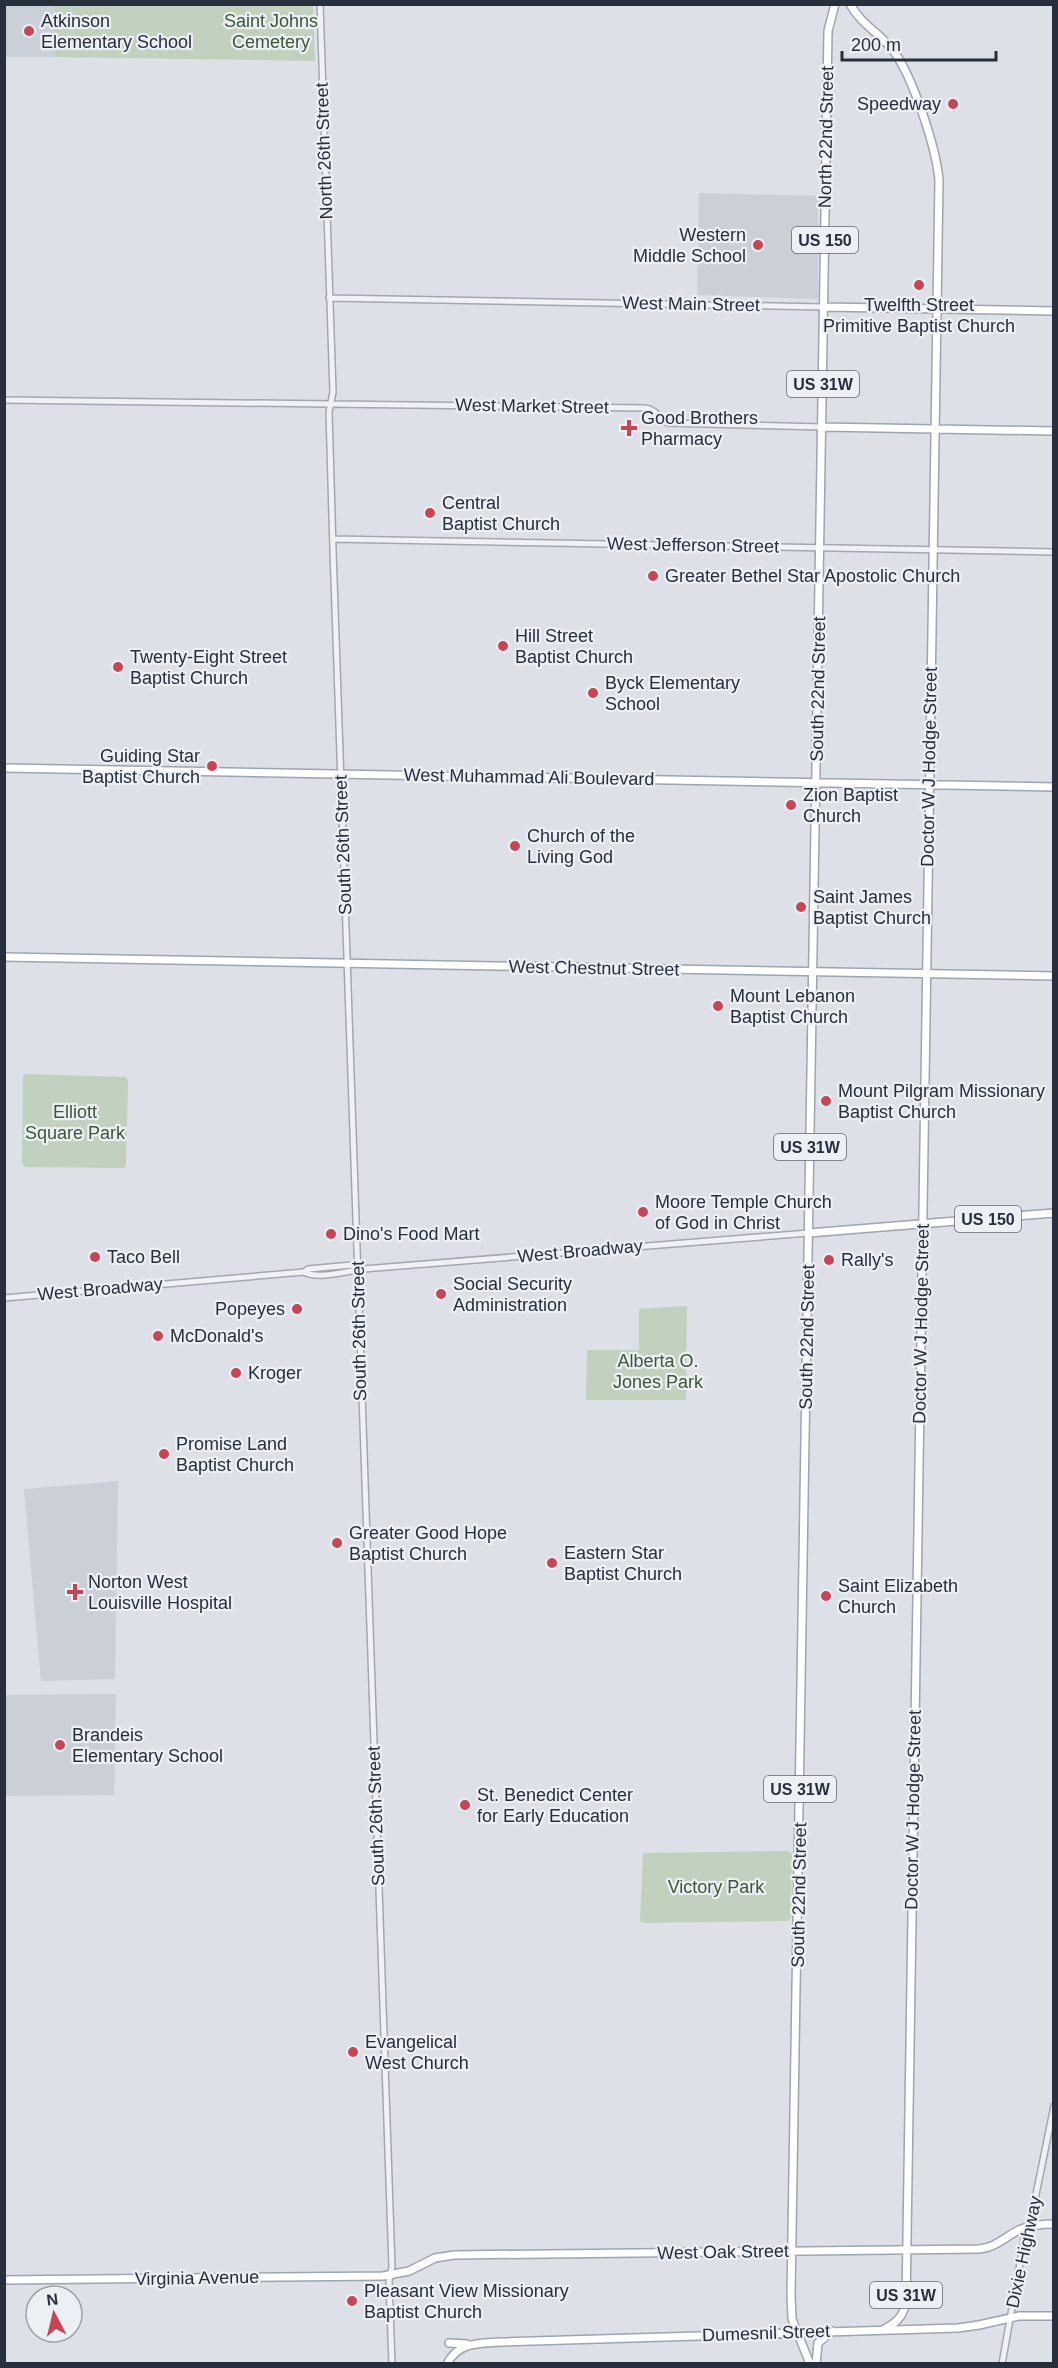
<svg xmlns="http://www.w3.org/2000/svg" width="1058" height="2368" viewBox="0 0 1058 2368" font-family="Helvetica,sans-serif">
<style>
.built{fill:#cbcfd8}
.green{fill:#c2d0be}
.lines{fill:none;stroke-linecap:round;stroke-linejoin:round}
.minor-casing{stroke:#a3a7b0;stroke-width:8}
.major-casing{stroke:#9da5b1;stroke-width:10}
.minor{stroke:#eff1f5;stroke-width:5}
.major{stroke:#fff;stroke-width:7}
.poi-dot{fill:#c84556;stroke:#eceff4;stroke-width:2}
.labels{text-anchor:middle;stroke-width:4.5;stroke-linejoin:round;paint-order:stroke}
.shield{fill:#eceff4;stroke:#626873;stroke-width:1.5}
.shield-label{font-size:16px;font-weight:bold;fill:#272e3c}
.poi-label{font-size:18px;fill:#272e3c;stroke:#eceff4;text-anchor:start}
.park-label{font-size:18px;fill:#3b5735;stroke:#eceff4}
.street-label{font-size:18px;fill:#272e3c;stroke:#eceff4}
</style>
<rect width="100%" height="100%" fill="#dde0e6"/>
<path class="built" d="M5 5H55L54 57H5Z
M699 193 818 196V299L697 295Z
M118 1481 115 1679 41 1681 24 1489Z
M116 1694 114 1795 5 1796 4 1695Z"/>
<path class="green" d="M55 5H313L315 61 54 57Z
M25 1074 126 1077 128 1081 126 1164 124 1168 25 1167 22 1164 23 1077Z
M687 1306 686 1400H586L587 1350H639V1309Z
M788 1851 792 1854 791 1917 788 1921 644 1923 640 1921 643 1853Z"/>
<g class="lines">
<defs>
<path id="minor" d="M320 4 333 392 329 412 333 550 392 2267 389 2281 392 2364
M329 298 824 307
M4 400 645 408C659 410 658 420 668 423L823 427
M333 539 1054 552
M304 1272 308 1269 352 1265 358 1269
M4 1298 304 1272C318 1280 347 1271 363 1269L809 1233
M1002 2364 1025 2235 1032 2214 1054 2106"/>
<path id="major" d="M850 4C860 23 879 33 892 49 912 74 936 147 939 180L906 2303C903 2317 896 2323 883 2330
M824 307 1054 311
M823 427 1054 431
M4 768 1054 787
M4 957 1054 976
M809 1233 1054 1213
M4 2280 383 2276 409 2271 435 2258 454 2255 979 2249C995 2248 1005 2237 1019 2230 1030 2225 1041 2224 1054 2224
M449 2343 467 2344
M447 2364C458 2342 480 2343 502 2342L958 2328 979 2325 1019 2316H1054
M810 2364 792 2319 791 2295 828 31 835 4
M816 2364 818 2343 832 2331"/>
</defs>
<use href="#minor" class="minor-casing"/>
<use href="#major" class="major-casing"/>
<use href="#minor" class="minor"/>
<use href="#major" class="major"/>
</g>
<g class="poi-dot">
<circle cx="29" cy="31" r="6"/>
<circle cx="953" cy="104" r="6"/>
<circle cx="758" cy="245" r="6"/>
<circle cx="919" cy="285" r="6"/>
<path d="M626 419h6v6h6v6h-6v6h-6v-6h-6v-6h6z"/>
<circle cx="430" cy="513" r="6"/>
<circle cx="653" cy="576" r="6"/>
<circle cx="503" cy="646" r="6"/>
<circle cx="118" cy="667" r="6"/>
<circle cx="593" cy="693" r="6"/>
<circle cx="212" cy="766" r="6"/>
<circle cx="791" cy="805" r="6"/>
<circle cx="515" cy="846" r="6"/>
<circle cx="801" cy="907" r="6"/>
<circle cx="718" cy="1006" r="6"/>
<circle cx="826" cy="1101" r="6"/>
<circle cx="643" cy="1212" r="6"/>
<circle cx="331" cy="1234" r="6"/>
<circle cx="95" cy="1257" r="6"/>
<circle cx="829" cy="1260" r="6"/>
<circle cx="441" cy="1294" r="6"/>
<circle cx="297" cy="1309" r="6"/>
<circle cx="158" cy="1336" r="6"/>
<circle cx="236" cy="1373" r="6"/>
<circle cx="164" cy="1454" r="6"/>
<circle cx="337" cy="1543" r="6"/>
<circle cx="552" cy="1563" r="6"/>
<path d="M72 1583h6v6h6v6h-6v6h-6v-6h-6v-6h6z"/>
<circle cx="826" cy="1596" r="6"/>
<circle cx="60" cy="1745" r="6"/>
<circle cx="465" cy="1805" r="6"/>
<circle cx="353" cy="2052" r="6"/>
<circle cx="352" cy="2301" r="6"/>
</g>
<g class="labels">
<g class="shield">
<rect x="792" y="227" width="66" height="26" rx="4.5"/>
<rect x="787" y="371" width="72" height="26" rx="4.5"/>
<rect x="774" y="1134" width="72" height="26" rx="4.5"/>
<rect x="955" y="1206" width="66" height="26" rx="4.5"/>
<rect x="764" y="1776" width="72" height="26" rx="4.5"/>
<rect x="870" y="2282" width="72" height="26" rx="4.5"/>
</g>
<g class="shield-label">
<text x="825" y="246">US 150</text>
<text x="823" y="390">US 31W</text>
<text x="810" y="1153">US 31W</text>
<text x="988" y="1225">US 150</text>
<text x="800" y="1795">US 31W</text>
<text x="906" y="2301">US 31W</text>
</g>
<g class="poi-label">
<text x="41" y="27">Atkinson<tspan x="41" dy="21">Elementary School</tspan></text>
<text x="941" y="110" text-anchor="end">Speedway</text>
<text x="746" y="241" text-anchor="end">Western<tspan x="746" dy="21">Middle School</tspan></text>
<text x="919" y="311" text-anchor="middle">Twelfth Street<tspan x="919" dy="21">Primitive Baptist Church</tspan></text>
<text x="641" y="424">Good Brothers<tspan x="641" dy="21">Pharmacy</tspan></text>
<text x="442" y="509">Central<tspan x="442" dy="21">Baptist Church</tspan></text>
<text x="665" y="582">Greater Bethel Star Apostolic Church</text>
<text x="515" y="642">Hill Street<tspan x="515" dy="21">Baptist Church</tspan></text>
<text x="130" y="663">Twenty-Eight Street<tspan x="130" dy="21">Baptist Church</tspan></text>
<text x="605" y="689">Byck Elementary<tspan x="605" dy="21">School</tspan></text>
<text x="200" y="762" text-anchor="end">Guiding Star<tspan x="200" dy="21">Baptist Church</tspan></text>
<text x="803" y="801">Zion Baptist<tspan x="803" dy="21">Church</tspan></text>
<text x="527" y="842">Church of the<tspan x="527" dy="21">Living God</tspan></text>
<text x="813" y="903">Saint James<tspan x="813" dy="21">Baptist Church</tspan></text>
<text x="730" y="1002">Mount Lebanon<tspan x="730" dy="21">Baptist Church</tspan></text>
<text x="838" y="1097">Mount Pilgram Missionary<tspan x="838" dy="21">Baptist Church</tspan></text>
<text x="655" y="1208">Moore Temple Church<tspan x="655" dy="21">of God in Christ</tspan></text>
<text x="343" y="1240">Dino's Food Mart</text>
<text x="107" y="1263">Taco Bell</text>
<text x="841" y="1266">Rally's</text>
<text x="453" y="1290">Social Security<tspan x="453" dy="21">Administration</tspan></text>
<text x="285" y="1315" text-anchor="end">Popeyes</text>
<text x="170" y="1342">McDonald's</text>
<text x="248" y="1379">Kroger</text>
<text x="176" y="1450">Promise Land<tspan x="176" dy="21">Baptist Church</tspan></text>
<text x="349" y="1539">Greater Good Hope<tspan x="349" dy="21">Baptist Church</tspan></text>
<text x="564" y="1559">Eastern Star<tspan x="564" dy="21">Baptist Church</tspan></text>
<text x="88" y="1588">Norton West<tspan x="88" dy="21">Louisville Hospital</tspan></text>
<text x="838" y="1592">Saint Elizabeth<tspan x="838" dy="21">Church</tspan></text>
<text x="72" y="1741">Brandeis<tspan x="72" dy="21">Elementary School</tspan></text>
<text x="477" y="1801">St. Benedict Center<tspan x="477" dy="21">for Early Education</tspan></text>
<text x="365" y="2048">Evangelical<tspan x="365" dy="21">West Church</tspan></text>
<text x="364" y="2297">Pleasant View Missionary<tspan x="364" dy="21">Baptist Church</tspan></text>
</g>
<g class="park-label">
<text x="271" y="27">Saint Johns<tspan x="271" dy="21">Cemetery</tspan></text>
<text x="75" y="1118">Elliott<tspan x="75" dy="21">Square Park</tspan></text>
<text x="658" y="1367">Alberta O.<tspan x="658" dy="21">Jones Park</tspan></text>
<text x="716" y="1893">Victory Park</text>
</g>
<g class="street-label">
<text transform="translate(826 137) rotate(-89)" y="6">North 22nd Street</text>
<text transform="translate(324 151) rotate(-92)" y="6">North 26th Street</text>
<text transform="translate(691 304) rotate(1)" y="6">West Main Street</text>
<text transform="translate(532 406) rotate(1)" y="6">West Market Street</text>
<text transform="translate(693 545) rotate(1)" y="6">West Jefferson Street</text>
<text transform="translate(818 689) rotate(-89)" y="6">South 22nd Street</text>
<text transform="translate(929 767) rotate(-89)" y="6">Doctor W J Hodge Street</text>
<text transform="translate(529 777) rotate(1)" y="6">West Muhammad Ali Boulevard</text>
<text transform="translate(343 845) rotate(-92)" y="6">South 26th Street</text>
<text transform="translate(594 968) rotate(1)" y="6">West Chestnut Street</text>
<text transform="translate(580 1251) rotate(-5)" y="6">West Broadway</text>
<text transform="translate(100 1289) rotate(-5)" y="6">West Broadway</text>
<text transform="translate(921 1324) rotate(-89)" y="6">Doctor W J Hodge Street</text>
<text transform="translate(359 1331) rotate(-91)" y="6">South 26th Street</text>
<text transform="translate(807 1337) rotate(-89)" y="6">South 22nd Street</text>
<text transform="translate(913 1810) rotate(-89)" y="6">Doctor W J Hodge Street</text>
<text transform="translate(376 1816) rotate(-92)" y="6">South 26th Street</text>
<text transform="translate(799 1895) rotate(-89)" y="6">South 22nd Street</text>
<text transform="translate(723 2252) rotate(-1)" y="6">West Oak Street</text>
<text transform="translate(1024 2252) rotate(-78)" y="6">Dixie Highway</text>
<text transform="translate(197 2278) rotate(-1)" y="6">Virginia Avenue</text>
<text transform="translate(766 2333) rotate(-2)" y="6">Dumesnil Street</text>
</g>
</g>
<rect width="1058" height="2368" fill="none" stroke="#272e3c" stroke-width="12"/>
<g transform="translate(54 2314) rotate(353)"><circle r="28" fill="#eceff4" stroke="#9da2aa" stroke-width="1.5"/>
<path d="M0-4.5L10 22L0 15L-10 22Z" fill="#c84556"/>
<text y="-9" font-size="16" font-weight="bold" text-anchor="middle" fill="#272e3c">N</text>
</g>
<path d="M842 51v9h154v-9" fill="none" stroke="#272e3c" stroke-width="3"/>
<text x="851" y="51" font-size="18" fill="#272e3c" stroke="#eceff4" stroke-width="4.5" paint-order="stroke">200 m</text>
</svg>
